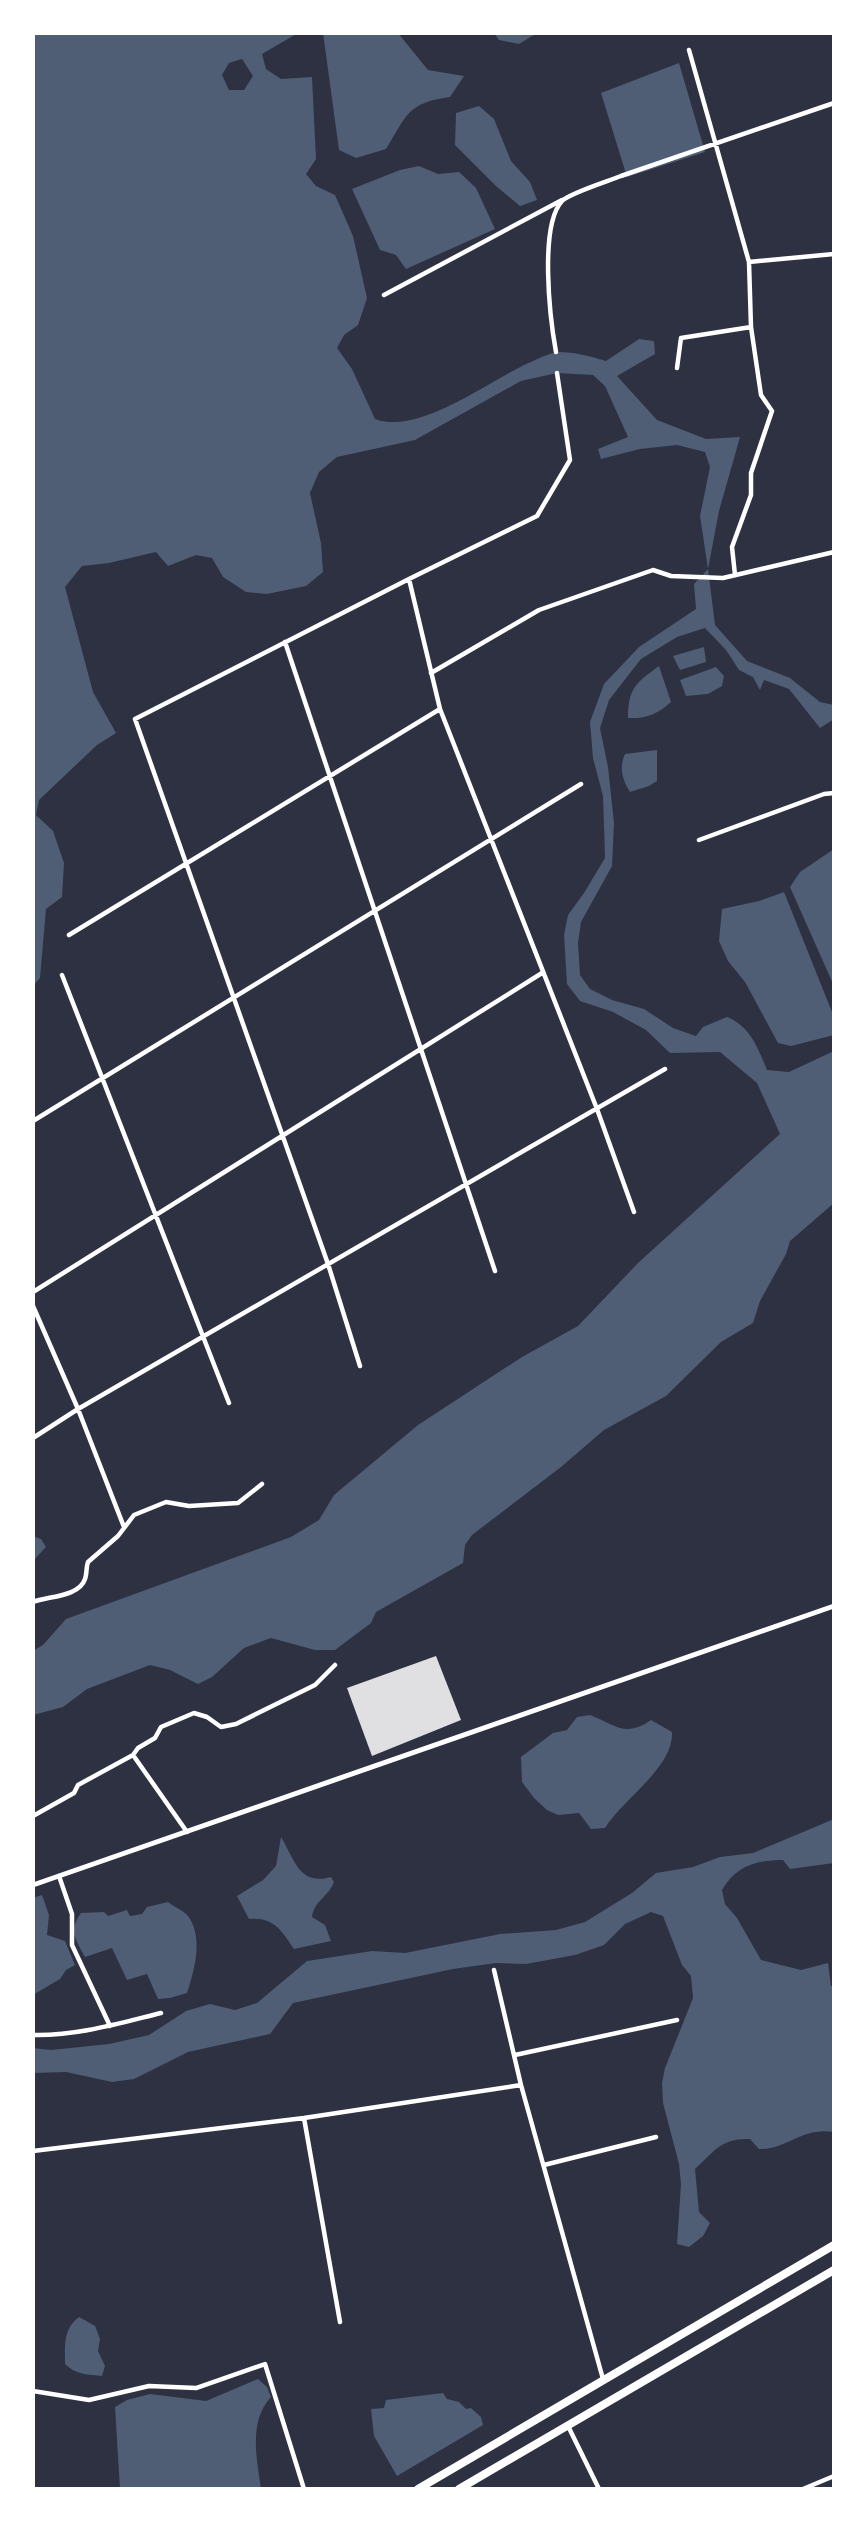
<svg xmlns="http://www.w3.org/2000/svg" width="867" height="2522" viewBox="0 0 867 2522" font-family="'Golos Text',sans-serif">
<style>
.water{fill:#4f5d75;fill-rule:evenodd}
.building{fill:#e0e0e3}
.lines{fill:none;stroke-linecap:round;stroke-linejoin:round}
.minor{stroke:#fff;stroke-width:4.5}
.tertiary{stroke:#fff;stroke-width:5}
.trunk{stroke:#fff;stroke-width:8}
</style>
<rect width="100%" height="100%" fill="#2d3142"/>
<path class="water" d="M33 33H298L262 54 266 69 281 79 312 77 316 159 306 174 316 186 335 195 353 236 367 298 358 325 344 335 337 348 352 369 375 419C420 436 492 378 533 361 540 358 550 353 558 352 574 352 590 356 606 361L639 339 654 341 655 354 617 376 657 420 706 439 740 437 719 511 708 569 715 625 747 661 790 678 820 702 834 705V719L820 728 789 689 764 680 760 690 753 677 739 670 726 650 705 628 677 637 641 659 609 700 600 728 608 767 614 823 612 866 581 922 578 943 580 975 590 989 612 1000 644 1009 673 1028 696 1036 703 1027 727 1017C750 1026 758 1048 767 1070L789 1072 834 1051V1203L790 1241 786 1254 760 1301 753 1323 721 1342 666 1396 604 1430 561 1467 472 1535 465 1545 463 1563 376 1612 371 1623 335 1650H315L271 1638 244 1648 212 1677 198 1684 170 1670 150 1665 87 1689 63 1707 33 1715V1651L43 1645 66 1619 291 1537 319 1520 334 1495 418 1425 522 1357 578 1326 638 1263 780 1134 757 1083 720 1052 670 1053 646 1030 613 1012 580 1001 567 984 564 935 568 915 584 893 605 858 603 796 593 758 590 722 604 684 639 647 696 609 694 584 708 569 700 516 710 467 705 452 677 445 640 449 601 459 598 449 628 437 605 386 593 375 557 373 521 381 415 440 337 457 319 472 310 493 321 543 323 572 306 586 267 594 246 592 223 577 212 558 196 555 168 566 156 552 109 563 82 566 65 587 93 692 116 733 97 745 39 800 36 815 53 831 64 863 62 897 46 909 40 978 33 986ZM242 59 253 76 244 90H229L222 75 229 63Z
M323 33H398L428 70 464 76 450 97C407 103 407 115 386 149L356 158 339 150Z
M494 33H537L519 44 499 40Z
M679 63 705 152 627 177 601 93Z
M479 106 494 119 511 161 530 182 537 200 520 206 496 186 455 145 456 113Z
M419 166 438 174 459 172 476 188 495 229 406 269 396 255 380 250 352 189 400 170Z
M704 647 706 662 680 670 673 656Z
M659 666 671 702C658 714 645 719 628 718 628 688 636 683 659 666Z
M716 667 724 676 722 686 708 694 686 696 680 680Z
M657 750V781L649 786 630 792C622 779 619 768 625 754Z
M834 849V986L790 887 800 872Z
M784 892 834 1017V1035L791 1046 778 1043 745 982 728 961 719 941 722 909 759 901Z
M33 1536 41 1539 46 1547 33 1561Z
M590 1715C616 1725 625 1738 651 1720L672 1732C674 1767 623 1799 605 1828L591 1829 579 1813 558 1815 547 1810 534 1798 522 1782 521 1757 553 1733 567 1730 577 1717Z
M834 1819V1863L790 1869 783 1860C756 1860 736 1866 722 1890L725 1904 737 1918 761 1960 801 1970 828 1963 831 1986H834L832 2021 834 2022V2132C801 2127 787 2150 759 2149L750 2139C721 2138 715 2151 695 2169L699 2212 710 2223 703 2236 689 2247 677 2244 681 2184 679 2164 663 2103 662 2083 665 2068 693 1998 691 1976 682 1965 663 1916 651 1912 625 1924 604 1945 575 1955 526 1964 496 1963 453 1969 293 2003 270 2034 188 2052 134 2079 112 2082 66 2072 33 2073V2048L51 2050 109 2044 149 2035 186 2011 210 2004 235 2010 257 2003 307 1961 372 1951 405 1953 500 1934 556 1930 585 1922 632 1893 656 1873 693 1867 720 1857 753 1853Z
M281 1837C295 1860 299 1886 331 1877L334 1882C329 1896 314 1901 312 1917L325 1925 331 1941 294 1949C281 1930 274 1917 249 1919L237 1896 263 1880 276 1866Z
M42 1895 49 1915 47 1935 65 1941 75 1965 66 1970 60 1979 33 1995V1898Z
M168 1902C174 1907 187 1912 190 1919 203 1941 194 1971 187 1993L170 1998 158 1999 147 1974 127 1980 112 1948 85 1957C76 1940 68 1931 81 1913L104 1912 108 1916 127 1910 130 1916 142 1914 147 1907Z
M79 2317 95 2326 100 2339 98 2351 105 2366 102 2376C89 2375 74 2374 65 2364 65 2346 63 2329 79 2317Z
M258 2379 267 2387 271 2397C248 2422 257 2459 261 2489H120L115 2407 127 2400 150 2394 206 2401Z
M443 2393 447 2399 459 2402 466 2409 471 2408 481 2417 483 2425 397 2476 374 2436 371 2409 384 2408 386 2400Z"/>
<path class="building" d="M436 1656 461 1720 372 1756 347 1688Z"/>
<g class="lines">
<path class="minor" d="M749 262 834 254
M384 295 562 200
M556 352C550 319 539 226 562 201 570 193 609 181 621 176 692 151 763 127 834 103
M677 368 681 338 751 327 749 262 689 50
M735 575 732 547 751 495V473L772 411 761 395 751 327
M409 579 440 709 597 1109 634 1212
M285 642 495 1271
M431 673 539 610 653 570 671 576 723 578 834 552
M699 840 824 794 834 793
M69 935 440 709
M62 975 229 1403
M33 1121 581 784
M33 1292 542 973
M33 1306 78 1409 124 1527
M360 1366 328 1264 135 719 409 579 537 516 570 460 557 373
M33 1438 78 1409 665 1069
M33 1602C48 1596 79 1597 85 1579 87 1574 86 1567 88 1562L118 1536 134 1515 166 1502 189 1506 238 1503 262 1484
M133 1755 187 1832
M33 1816 74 1793 78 1785 133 1755 138 1748 155 1738 161 1727 194 1713 207 1717 221 1727 236 1724 315 1685 335 1665
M59 1876 72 1914V1945L110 2026
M494 1970 521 2085 603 2379
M33 2035C77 2036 120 2023 161 2013
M515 2055 677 2020
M304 2118 340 2322
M33 2151 304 2118 521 2085
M544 2165 656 2137
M33 2391 89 2400 149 2386 196 2388 265 2364 304 2489
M568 2426 599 2489
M803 2489 834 2476"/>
<path class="tertiary" d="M33 1885 834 1606"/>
<path class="trunk" d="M418 2489 834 2245
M459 2489 834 2270"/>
</g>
<rect width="867" height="2522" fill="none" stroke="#ffffff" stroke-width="70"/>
</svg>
